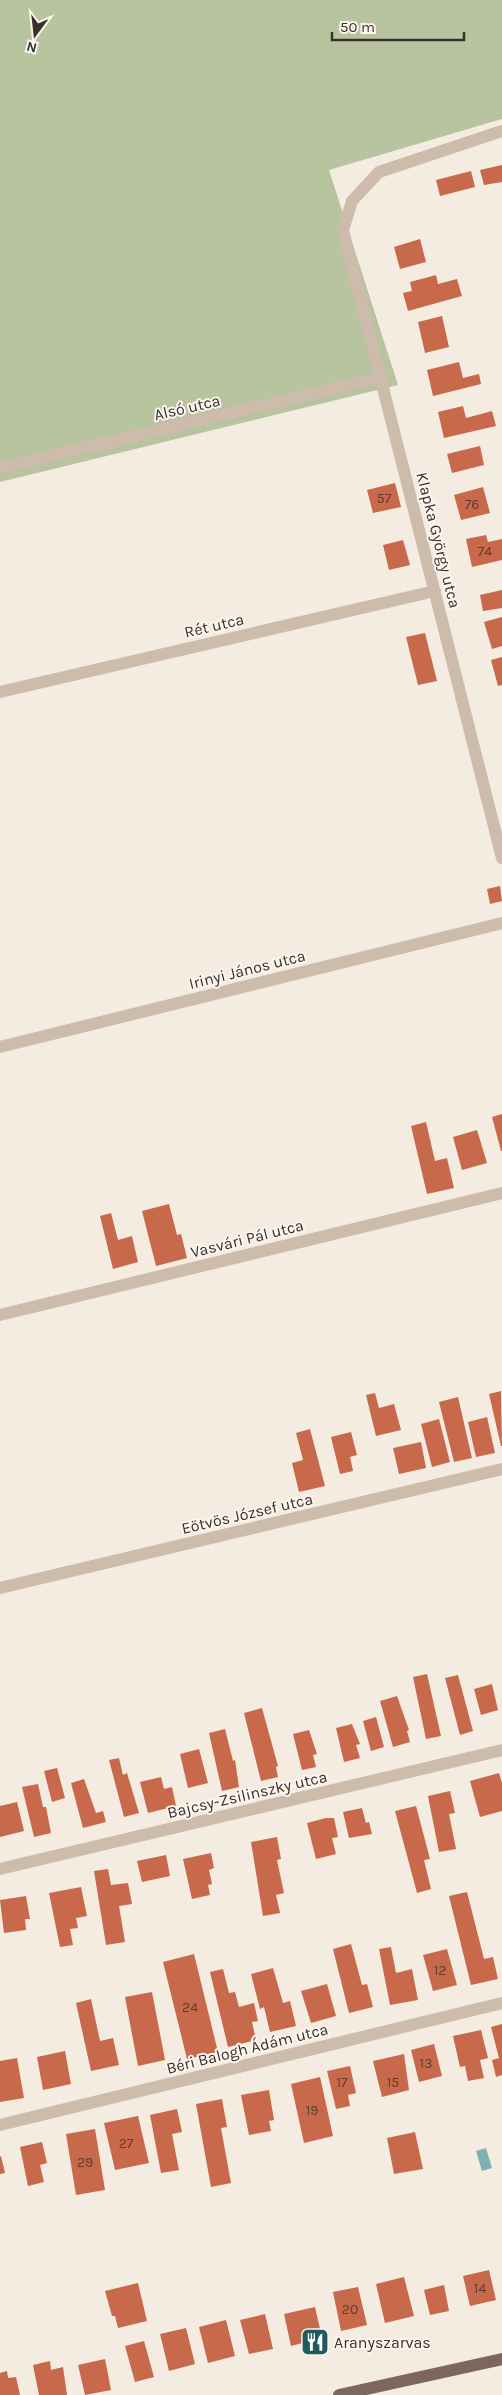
<svg xmlns="http://www.w3.org/2000/svg" width="502" height="2395" viewBox="0 0 502 2395" font-family="Karla,sans-serif">
<style>
.green{fill:#b8c4a0}
.water{fill:#7fb0b2}
.building{fill:#c8694b}
.lines{fill:none;stroke-linecap:round;stroke-linejoin:round}
.minor{stroke:#cdbbac;stroke-width:12}
.major{stroke:#7d675c;stroke-width:12}
.labels{text-anchor:middle;stroke-width:4;stroke-linejoin:round;paint-order:stroke}
.number-label{font-size:14px;fill:#5e3e33}
.street-label{font-size:16px;fill:#3b302b;stroke:#fbf5ee}
.poi-label{font-size:16px;fill:#3b302b;stroke:#fbf5ee;text-anchor:start}
</style>
<rect width="100%" height="100%" fill="#f4ebe1"/>
<path class="green" d="M0 0H502V119L329 170 398 385 0 482Z"/>
<path class="water" d="M486 2148 492 2168 482 2171 476 2151Z"/>
<path class="building" d="M502 165V182L484 185 480 170Z
M471 171 475 187 440 196 436 180Z
M420 239 426 262 400 269 394 247Z
M436 275 438 284 457 279 462 296 408 311 403 293 412 291 410 282Z
M442 316 449 347 425 353 418 322Z
M459 362 463 378 479 374 481 384 433 396 427 370Z
M463 406 466 418 492 411 496 426 444 438 438 412Z
M480 446 484 465 452 473 447 454Z
M395 483 401 507 373 513 367 490Z
M483 487 490 513 461 520 454 495Z
M486 535 488 542 502 539V560L472 567 466 539Z
M403 540 410 565 389 570 383 545Z
M502 590V608L483 611 480 595Z
M502 617V646L492 649 484 622Z
M425 633 437 681 418 685 406 637Z
M502 657V685L498 686 491 660Z
M500 886 502 901 490 904 487 889Z
M502 1114V1151H501L492 1117Z
M426 1122 435 1161 447 1158 454 1188 427 1194 411 1126Z
M477 1130 487 1163 462 1170 453 1137Z
M169 1204 177 1235 181 1234 187 1258 156 1266 142 1211Z
M111 1213 118 1240 132 1236 138 1262 113 1269 100 1216Z
M501 1391 502 1446H501L489 1394Z
M375 1393 379 1408 394 1404 401 1430 376 1436 366 1395Z
M458 1397 472 1458 454 1462 439 1402Z
M487 1417 495 1453 476 1457 468 1422Z
M439 1419 450 1462 432 1467 421 1424Z
M310 1429 325 1486 299 1492 292 1463 303 1460 296 1433Z
M351 1432 357 1455 350 1457 353 1471 340 1474 331 1437Z
M421 1442 426 1468 399 1474 393 1448Z
M427 1674 441 1736 426 1739 413 1677Z
M458 1675 473 1731 460 1735 445 1678Z
M492 1684 498 1710 481 1715 474 1689Z
M397 1696 409 1730 407 1731 410 1742 393 1747 380 1701Z
M262 1708 278 1766 276 1767 278 1777 261 1781 244 1713Z
M376 1717 384 1747 371 1751 363 1721Z
M352 1724 360 1744 356 1745 360 1758 344 1762 336 1728Z
M225 1729 233 1761 235 1760 239 1787 222 1791 209 1733Z
M309 1730 317 1754 313 1755 316 1767 302 1770 293 1734Z
M199 1749 208 1783 188 1788 180 1754Z
M119 1758 123 1775 127 1773 139 1813 124 1817 109 1760Z
M57 1768 65 1798 52 1802 44 1771Z
M499 1773 502 1783V1811L480 1817 470 1781Z
M161 1777 164 1789 172 1787 176 1806 148 1813 140 1782Z
M84 1779 96 1813 103 1811 106 1822 83 1828 71 1783Z
M38 1784 43 1807H46L51 1833 34 1837 22 1787Z
M450 1791 455 1813 449 1814 456 1849 439 1852 428 1796Z
M17 1802 24 1831 0 1837V1806Z
M416 1806 430 1859 424 1860 431 1889 417 1893 395 1811Z
M362 1808 366 1823 369 1822 372 1834 349 1838 343 1812Z
M326 1818H334L338 1837 332 1838 336 1854 316 1859 307 1823Z
M277 1837 281 1859 277 1860 284 1893 276 1895 280 1913 263 1916 251 1842Z
M211 1853 214 1868 209 1870 212 1884 208 1885 210 1895 192 1899 183 1859Z
M166 1855 170 1876 142 1882 137 1861Z
M108 1869 111 1885 128 1883 132 1904 119 1906 125 1942 106 1945 94 1871Z
M81 1887 87 1916 76 1918 78 1928 70 1929 73 1945 60 1947 49 1893Z
M467 1892 484 1959 493 1957 498 1979 471 1985 449 1896Z
M26 1896 30 1919H25L26 1930 4 1933 0 1900Z
M351 1944 362 1985 367 1984 373 2007 349 2013 333 1949Z
M391 1947 396 1973 412 1969 418 2000 390 2005 379 1949Z
M447 1949 457 1985 433 1991 423 1955Z
M194 1954 218 2052 187 2059 163 1962Z
M273 1968 283 2003 290 2001 296 2026 270 2032 264 2007 260 2009 251 1974Z
M223 1969 229 1993 235 1992 239 2007 254 2003 258 2021 252 2022 256 2040 228 2047 210 1972Z
M327 1984 336 2016 311 2023 301 1991Z
M152 1992 165 2060 138 2066 125 1997Z
M91 1999 100 2041 113 2038 119 2065 91 2071 76 2003Z
M502 2024V2075L496 2077 492 2060 499 2058 491 2027Z
M481 2030 488 2058 480 2060 484 2078 468 2081 465 2066 460 2067 453 2036Z
M434 2044 442 2076 419 2082 411 2050Z
M65 2051 71 2084 43 2090 37 2057Z
M404 2054 409 2090 382 2097 373 2061Z
M17 2058 24 2098 0 2102V2061Z
M350 2066 356 2093 348 2095 350 2106 336 2109 327 2071Z
M320 2077 333 2136 304 2143 291 2084Z
M269 2090 274 2120 269 2121 271 2131 249 2135 241 2095Z
M222 2099 227 2127 221 2128 231 2183 211 2187 196 2104Z
M177 2109 182 2132 172 2134 179 2170 161 2173 150 2115Z
M138 2116 149 2163 115 2170 104 2123Z
M95 2129 105 2190 76 2195 66 2134Z
M415 2132 423 2169 394 2174 387 2138Z
M42 2142 47 2163 40 2165 44 2182 28 2186 20 2147Z
M1 2156 5 2173 0 2174V2157Z
M489 2270 496 2300 470 2306 463 2276Z
M404 2277 414 2316 385 2323 376 2284Z
M138 2283 147 2321 118 2328 115 2316H112L105 2291Z
M444 2285 449 2311 430 2315 424 2290Z
M358 2287 367 2325 341 2331 333 2292Z
M315 2307 322 2338 291 2346 284 2314Z
M265 2314 273 2349 249 2354 240 2320Z
M226 2320 235 2356 208 2363 199 2327Z
M186 2328 195 2364 169 2371 160 2334Z
M144 2341 154 2377 135 2382 125 2346Z
M105 2359 111 2390 85 2395 78 2365Z
M50 2361 51 2370 63 2367 67 2395H39L33 2365Z
M7 2371 8 2378 16 2377 20 2395H0V2373Z"/>
<g class="lines">
<path class="minor" d="M502 131 379 172 352 201 343 230 502 858
M0 468 381 377
M0 692 435 591
M0 1047 502 923
M0 1315 502 1193
M0 1588 502 1469
M0 1869 502 1750
M0 2125 502 2003"/>
<path class="major" d="M339 2395 502 2359"/>
</g>
<defs>
<symbol id="restaurant-square" viewBox="-11 -11 22 22"><rect x="-9" y="-9" width="18" height="18" rx="4" fill="#1f5a5e" stroke="#fbf5ee"/><path d="M-5-6h1v4h1v-4h1v4h1v-4h1v5L-1.5 .5V6h-2V.5L-5-1ZM5-6V6H3V1.5H1.5Q1.5-4 5-6Z" fill="#fff"/></symbol>
</defs>
<g fill-rule="evenodd">
<use href="#restaurant-square" x="299" y="2326" width="32" height="32"/>
</g>
<g class="labels">
<g class="number-label">
<text x="384" y="503">57</text>
<text x="472" y="509">76</text>
<text x="485" y="556">74</text>
<text x="440" y="1975">12</text>
<text x="190" y="2012">24</text>
<text x="426" y="2068">13</text>
<text x="342" y="2087">17</text>
<text x="393" y="2087">15</text>
<text x="312" y="2115">19</text>
<text x="126" y="2148">27</text>
<text x="85" y="2167">29</text>
<text x="480" y="2293">14</text>
<text x="350" y="2314">20</text>
</g>
<g class="street-label">
<text transform="translate(187 407) rotate(-13)" y="6">Alsó utca</text>
<text transform="translate(439 540) rotate(76)" y="6">Klapka György utca</text>
<text transform="translate(214 625) rotate(-13)" y="6">Rét utca</text>
<text transform="translate(247 969) rotate(-14)" y="6">Irinyi János utca</text>
<text transform="translate(247 1238) rotate(-14)" y="6">Vasvári Pál utca</text>
<text transform="translate(247 1513) rotate(-13)" y="6">Eötvös József utca</text>
<text transform="translate(247 1794) rotate(-13)" y="6">Bajcsy-Zsilinszky utca</text>
<text transform="translate(247 2048) rotate(-14)" y="6">Béri Balogh Ádám utca</text>
</g>
<g class="poi-label">
<text x="334" y="2348">Aranyszarvas</text>
</g>
</g>
<g transform="translate(35 35) rotate(195)" stroke="#fbf5ee" stroke-width="4" paint-order="stroke">
<path d="M0-4L9 19L0 12L-9 19Z" fill="#3b302b"/>
<text y="-8" font-size="14" font-weight="bold" text-anchor="middle" fill="#3b302b">N</text>
</g>
<path d="M332 32v8h132v-8" fill="none" stroke="#3b302b" stroke-width="2.5"/>
<text x="340" y="32" font-size="15" fill="#3b302b" stroke="#fbf5ee" stroke-width="4" paint-order="stroke">50 m</text>
</svg>
